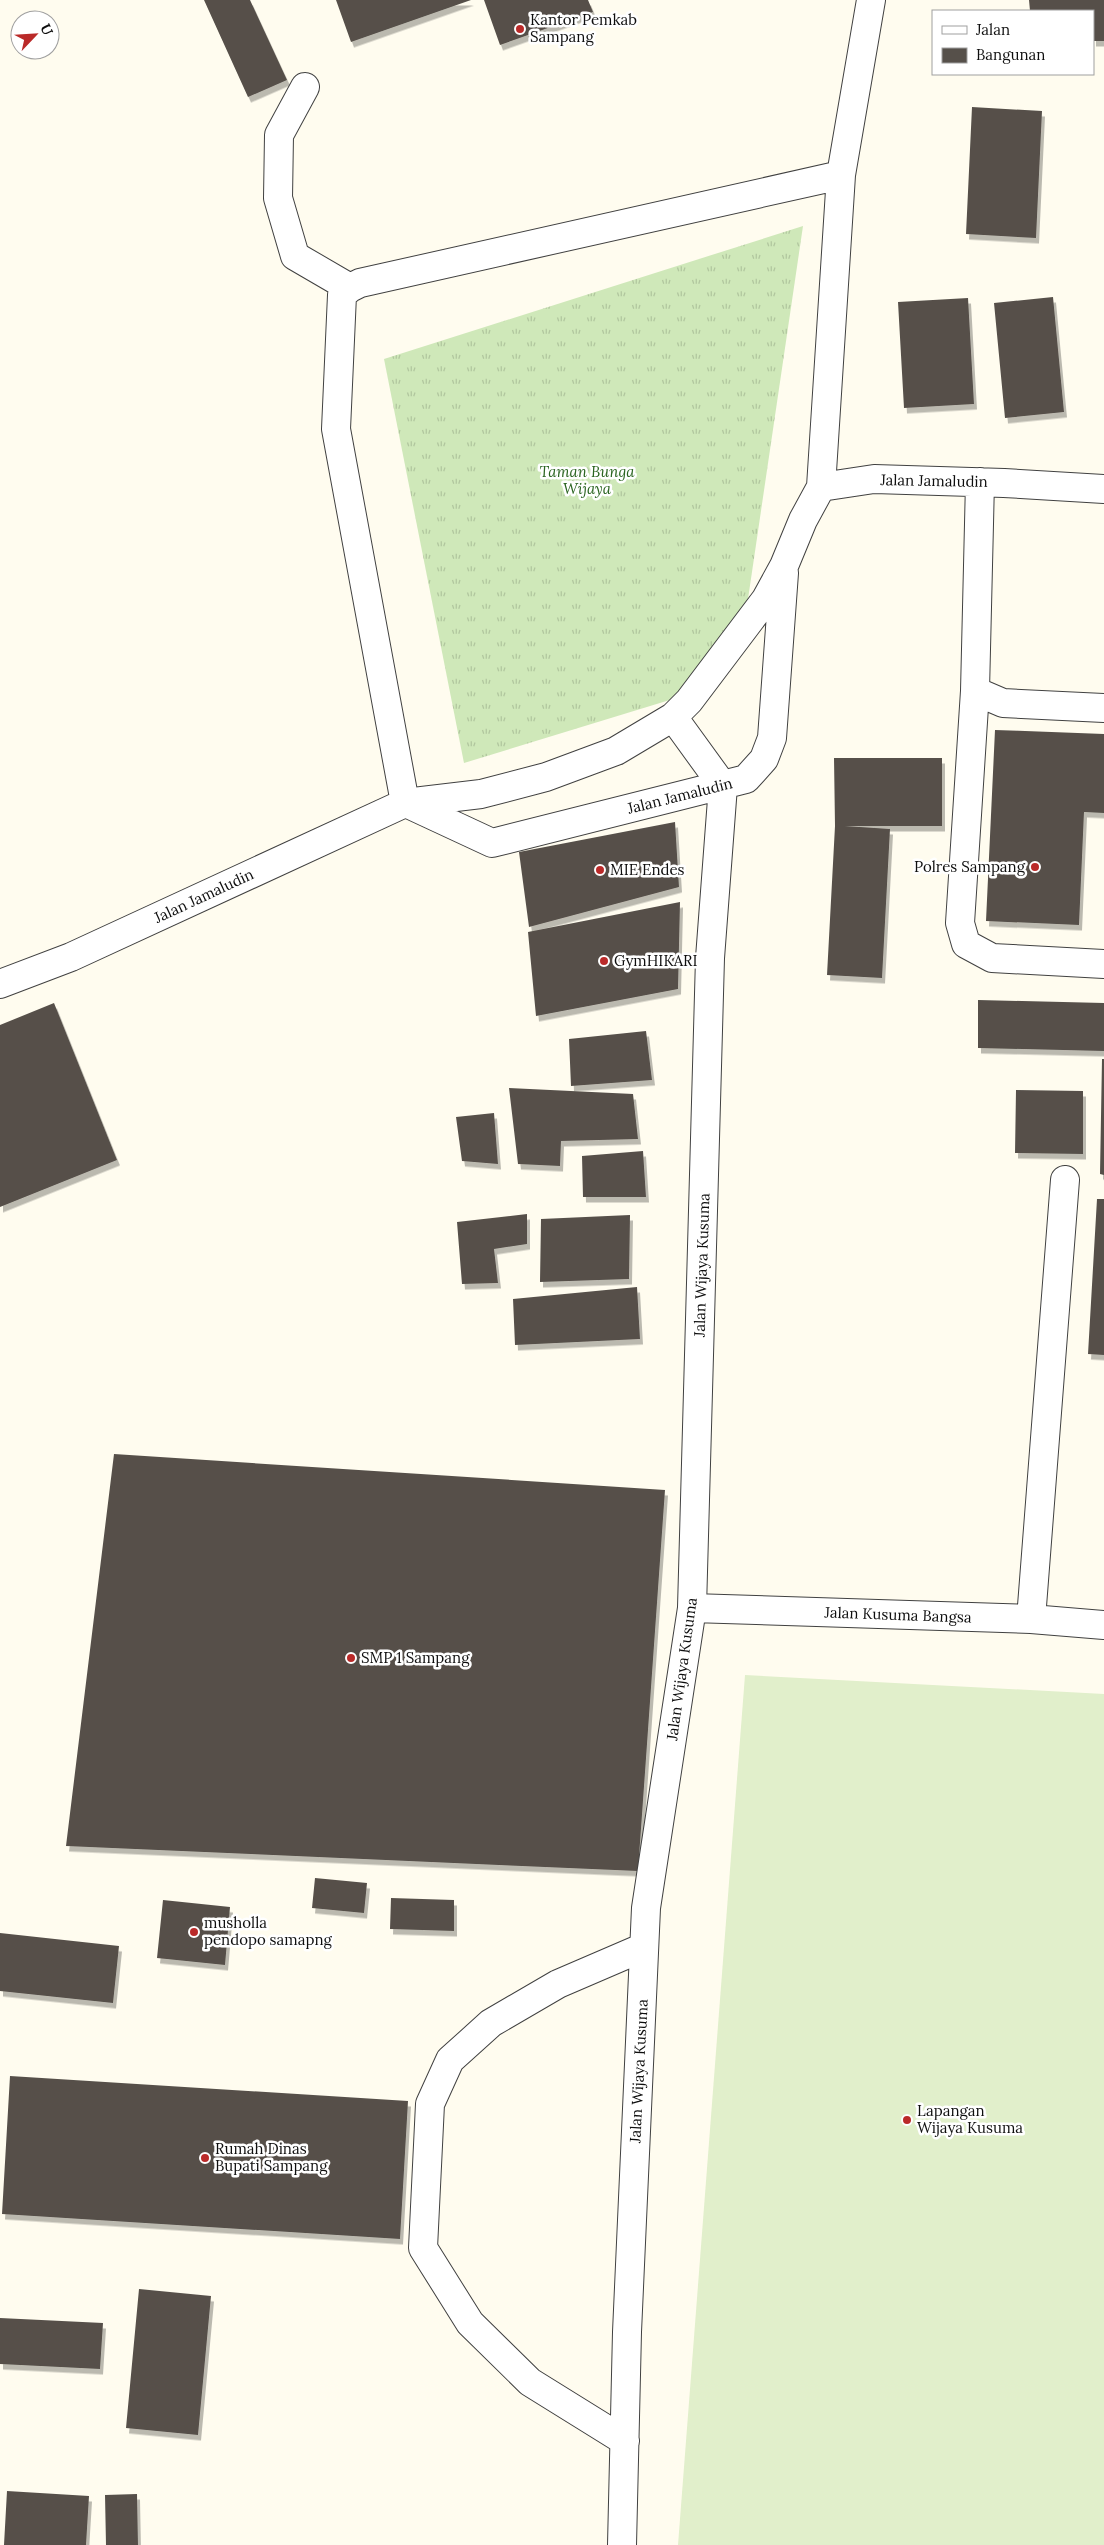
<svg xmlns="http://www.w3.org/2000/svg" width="1104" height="2545" viewBox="0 0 1104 2545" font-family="Lora,serif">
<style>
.grass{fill:url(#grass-tufts)}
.pitch{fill:#e1efcb}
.building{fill:#56504a;filter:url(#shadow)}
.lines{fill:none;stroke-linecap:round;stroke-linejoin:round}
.minor-casing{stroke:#414141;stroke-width:30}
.minor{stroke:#fff;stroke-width:28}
.poi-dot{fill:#ba2a29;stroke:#fff;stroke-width:2}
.labels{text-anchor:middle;stroke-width:5;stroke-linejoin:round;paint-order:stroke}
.poi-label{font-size:15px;fill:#0e0e0e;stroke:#fff;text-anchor:start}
.park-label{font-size:15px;font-style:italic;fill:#2a6420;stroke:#fff}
.street-label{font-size:15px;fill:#0e0e0e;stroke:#fff}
</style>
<defs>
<pattern id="grass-tufts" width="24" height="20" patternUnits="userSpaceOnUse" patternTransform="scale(1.25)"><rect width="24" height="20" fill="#cfe8b9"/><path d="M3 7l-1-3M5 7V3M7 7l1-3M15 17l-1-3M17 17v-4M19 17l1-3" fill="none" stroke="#b1c69e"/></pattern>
<filter id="shadow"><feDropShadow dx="3" dy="5.5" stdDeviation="0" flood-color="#0004"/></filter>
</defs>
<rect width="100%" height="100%" fill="#fffcef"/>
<path class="grass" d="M803 226 748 599 673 699 464 763 384 359Z"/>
<path class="pitch" d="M745 1675 1104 1694V2545H678Z"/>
<path class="building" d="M204 0H250L287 80 248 97Z
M336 0H471L351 42Z
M484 0H588L593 12 500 45Z
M1029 0H1104V41H1093V11H1030Z
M972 107 1042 111 1036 238 966 234Z
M1053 297 1064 412 1005 418 994 303Z
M968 298 974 404 904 408 898 302Z
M995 730 1104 734V813L1084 812 1079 925 986 921Z
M834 758H942V826H845L890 829 882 978 827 975 835 826Z
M675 822 679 887 529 927 519 852Z
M680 902 678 989 536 1016 528 932Z
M978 1000 1104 1003V1051L978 1048Z
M54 1003 117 1160 0 1207V1025Z
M646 1031 652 1080 571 1086 569 1039Z
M1102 1059H1104V1175L1100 1174Z
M509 1088 633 1094 638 1139 561 1141 560 1166 518 1164Z
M1016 1090 1083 1091V1154L1015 1153Z
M494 1113 498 1164 462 1161 456 1117Z
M643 1151 646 1197H583L582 1156Z
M1097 1199H1104V1355L1088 1354Z
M527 1214V1244L494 1249 498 1283 462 1284 457 1222Z
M630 1215 629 1279 540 1282 541 1219Z
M637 1287 640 1339 515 1345 513 1299Z
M114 1454 665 1490 638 1871 66 1846Z
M315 1878 367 1883 364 1913 312 1908Z
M391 1898 454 1900V1931L390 1929Z
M163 1900 230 1907 225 1965 157 1958Z
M0 1933 119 1946 113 2003 0 1991Z
M10 2076 408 2101 400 2239 2 2214Z
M139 2289 211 2296 198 2435 126 2428Z
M0 2318 103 2323 100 2369 0 2364Z
M7 2491 89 2496 86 2545H4Z
M137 2494 138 2545H106L105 2495Z"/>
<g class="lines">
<defs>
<path id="minor" d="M305 87 279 135 278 198 295 256 350 288
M980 482 975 691 1003 703 1104 708
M821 487 841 175 871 0
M975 691 960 923 966 944 992 958 1104 964
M405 803 336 429 342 295 350 288 360 283 841 175
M406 803 492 843 746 779 764 759 772 738 784 573
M0 984 71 957 405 803 481 794 546 777 616 751 673 717 689 701 766 599 784 566 803 520 821 487 874 479 1004 483 1104 489
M692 1608 1031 1619 1104 1625
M1031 1619 1065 1180
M625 2441 530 2382 470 2323 423 2248 430 2104 450 2060 491 2023 558 1984 644 1947
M622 2545 627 2332 646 1908 692 1608 710 958 723 786 673 717"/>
</defs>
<use href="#minor" class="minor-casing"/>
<use href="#minor" class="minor"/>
</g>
<g class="poi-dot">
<circle cx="520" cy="29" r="5"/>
<circle cx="1035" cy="867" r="5"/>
<circle cx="600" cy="870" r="5"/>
<circle cx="604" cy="961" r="5"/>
<circle cx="351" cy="1658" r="5"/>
<circle cx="194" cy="1932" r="5"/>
<circle cx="907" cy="2120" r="5"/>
<circle cx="205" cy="2158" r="5"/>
</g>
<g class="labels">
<g class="poi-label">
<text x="530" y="25">Kantor Pemkab<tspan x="530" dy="17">Sampang</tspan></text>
<text x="1025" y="872" text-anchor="end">Polres Sampang</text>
<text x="610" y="875">MIE Endes</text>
<text x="614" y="966">GymHIKARI</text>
<text x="361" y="1663">SMP 1 Sampang</text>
<text x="204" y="1928">musholla<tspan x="204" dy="17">pendopo samapng</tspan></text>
<text x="917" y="2116">Lapangan<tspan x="917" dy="17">Wijaya Kusuma</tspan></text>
<text x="215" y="2154">Rumah Dinas<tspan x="215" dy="17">Bupati Sampang</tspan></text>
</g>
<g class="park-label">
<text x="587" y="477">Taman Bunga<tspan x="587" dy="17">Wijaya</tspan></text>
</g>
<g class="street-label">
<text transform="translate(934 481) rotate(1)" y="5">Jalan Jamaludin</text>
<text transform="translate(680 796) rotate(-14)" y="5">Jalan Jamaludin</text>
<text transform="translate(204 896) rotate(-25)" y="5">Jalan Jamaludin</text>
<text transform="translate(702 1265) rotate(-88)" y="5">Jalan Wijaya Kusuma</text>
<text transform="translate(898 1615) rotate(2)" y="5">Jalan Kusuma Bangsa</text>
<text transform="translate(682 1669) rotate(-82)" y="5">Jalan Wijaya Kusuma</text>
<text transform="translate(639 2071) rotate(-87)" y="5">Jalan Wijaya Kusuma</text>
</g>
</g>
<rect x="932" y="10" width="162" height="65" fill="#ffffff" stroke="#9f9f9f"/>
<rect x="942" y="26" width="25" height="8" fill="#ffffff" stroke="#9f9f9f"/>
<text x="976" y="35" font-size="15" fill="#0e0e0e">Jalan</text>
<rect x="942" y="48" width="25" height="15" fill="#56504a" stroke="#9f9f9f"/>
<text x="976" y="60" font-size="15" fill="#0e0e0e">Bangunan</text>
<g transform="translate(35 35) rotate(65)"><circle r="24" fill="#ffffff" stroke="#9f9f9f"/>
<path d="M0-4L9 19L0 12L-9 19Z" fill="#ba2a29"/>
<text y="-8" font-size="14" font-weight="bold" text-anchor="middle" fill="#0e0e0e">U</text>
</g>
</svg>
